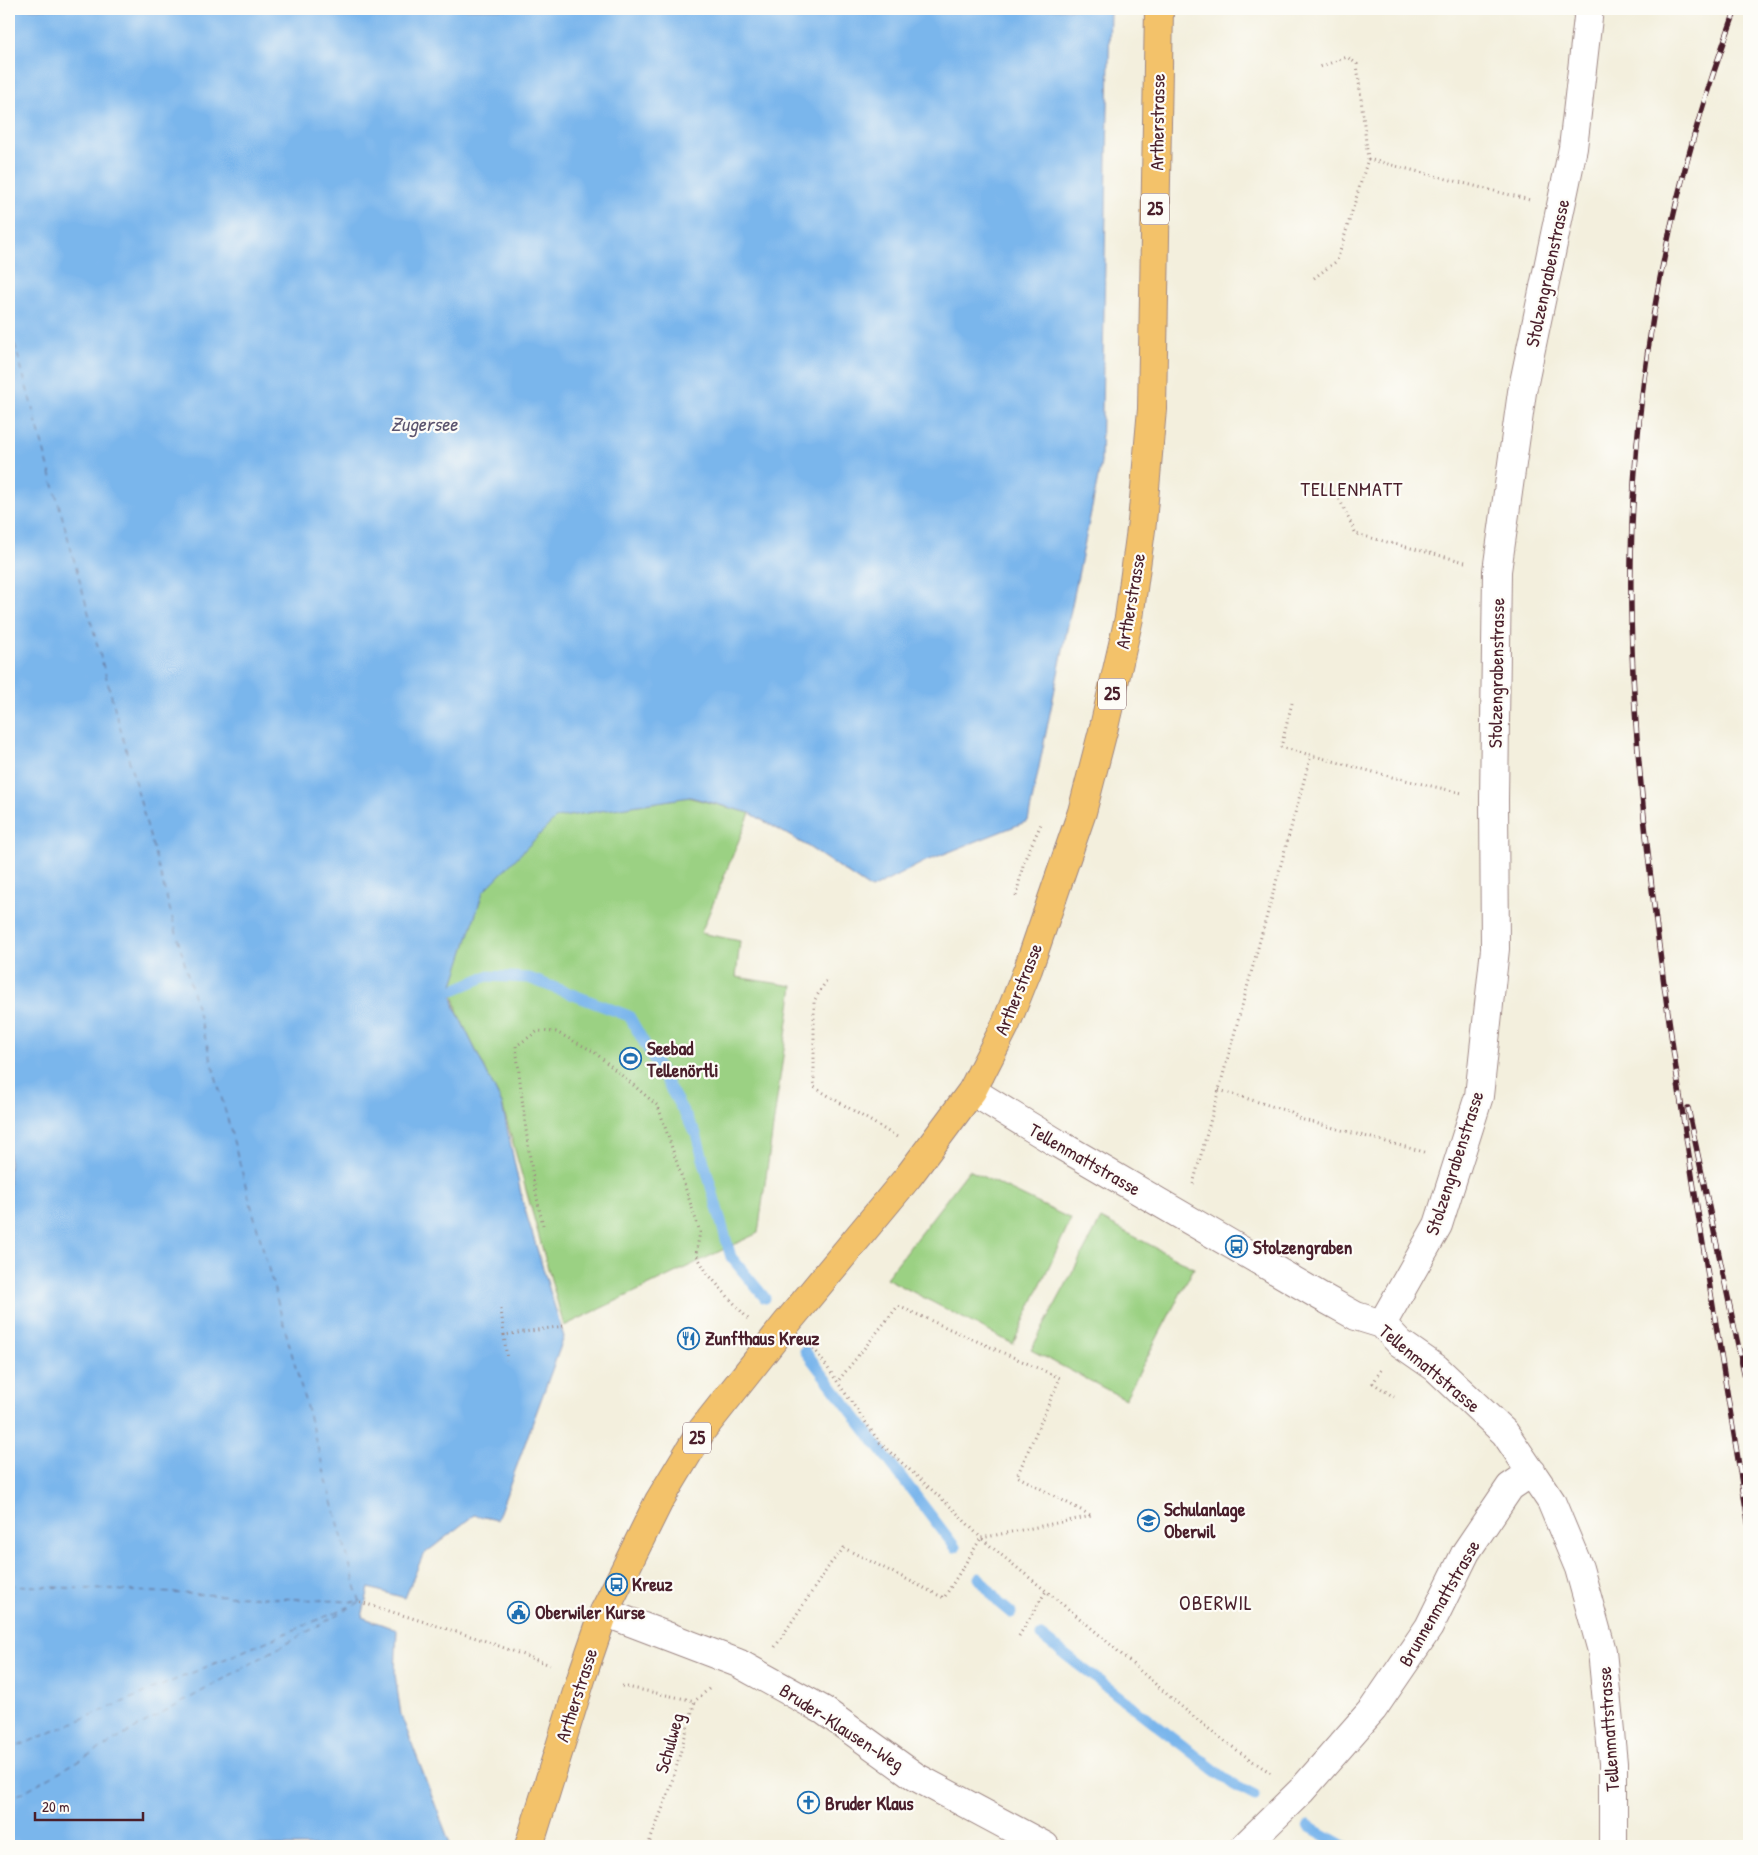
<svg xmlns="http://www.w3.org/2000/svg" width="1758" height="1855" viewBox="0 0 1758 1855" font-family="'Patrick Hand',sans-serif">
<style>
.green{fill:#9bd183;stroke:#727857}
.water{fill:#7ab6ec;stroke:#626a8c}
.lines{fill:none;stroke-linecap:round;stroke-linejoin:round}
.stream{stroke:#7ab6ec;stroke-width:11}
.ferry{stroke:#5b546f;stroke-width:1;stroke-dasharray:6 5;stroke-linecap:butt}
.minor-casing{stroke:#9e8784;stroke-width:30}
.major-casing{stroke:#9e8784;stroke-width:30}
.path{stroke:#9e8784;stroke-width:3;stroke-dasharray:1 4;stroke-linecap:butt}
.minor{stroke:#fff;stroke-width:28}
.major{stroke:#f3c26a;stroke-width:28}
.rail-casing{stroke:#4a1f2b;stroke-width:5.5}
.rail{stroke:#fdfcf7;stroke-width:4;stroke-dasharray:11;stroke-linecap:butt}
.labels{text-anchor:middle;stroke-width:4.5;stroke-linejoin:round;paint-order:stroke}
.shield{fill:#fdfcf7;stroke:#806168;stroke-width:1}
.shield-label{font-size:18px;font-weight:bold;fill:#4a1f2b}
.street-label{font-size:19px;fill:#4a1f2b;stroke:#fdfcf7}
.poi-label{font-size:19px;font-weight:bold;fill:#4a1f2b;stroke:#fdfcf7;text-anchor:start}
.water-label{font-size:20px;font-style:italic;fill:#5b546f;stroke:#fdfcf7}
.neighbourhood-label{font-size:20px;letter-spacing:1px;fill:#4a1f2b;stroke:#fdfcf7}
.quarter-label{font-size:21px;letter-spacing:1px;fill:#4a1f2b;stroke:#fdfcf7}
</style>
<rect width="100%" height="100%" fill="#fdfcf7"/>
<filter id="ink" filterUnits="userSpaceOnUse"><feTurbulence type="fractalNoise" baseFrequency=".02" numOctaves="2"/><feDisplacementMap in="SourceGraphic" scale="10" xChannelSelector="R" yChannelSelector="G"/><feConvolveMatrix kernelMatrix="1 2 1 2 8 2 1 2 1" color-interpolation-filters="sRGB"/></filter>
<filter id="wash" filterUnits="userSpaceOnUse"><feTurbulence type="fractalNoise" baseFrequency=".0096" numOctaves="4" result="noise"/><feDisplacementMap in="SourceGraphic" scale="20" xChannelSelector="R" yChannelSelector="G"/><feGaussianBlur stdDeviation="1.12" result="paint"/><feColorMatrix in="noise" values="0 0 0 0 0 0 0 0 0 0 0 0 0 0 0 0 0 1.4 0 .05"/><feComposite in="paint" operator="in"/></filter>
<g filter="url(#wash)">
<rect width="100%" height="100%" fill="#f3efdd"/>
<path class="green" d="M554 763 750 813 701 933 740 941 736 977 793 986 758 1233 564 1326 502 1104 458 1014 445 960Z
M969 1170 1071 1219 1013 1344 886 1278Z
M1101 1219 1194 1268 1125 1399 1031 1350Z"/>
<path class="water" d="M9 9H1110L1101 463 1028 821 926 861 871 889 807 846 750 813 690 797 556 818 483 892 451 991 455 1008 502 1104 523 1203 564 1337 497 1520 474 1515 423 1555 405 1598 369 1588 362 1617 397 1630 395 1674 401 1715 451 1846H9Z"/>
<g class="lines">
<path class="stream" d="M451 991 487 976 529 978 629 1016 696 1134 731 1257 765 1298
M805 1351 955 1547
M979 1578 999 1603 1011 1613
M1041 1636 1234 1785 1255 1796
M1308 1826 1344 1846"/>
<path class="ferry" d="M9 323 360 1602
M9 1585 359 1602
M9 1750 353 1605
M9 1800 360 1602"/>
</g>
</g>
<g filter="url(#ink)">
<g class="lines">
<defs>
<path id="minor" d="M972 1091 1057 1143 1320 1296 1356 1316 1382 1324 1400 1343 1436 1368 1505 1433 1551 1501 1579 1568 1602 1651 1613 1763V1846
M1382 1324 1438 1225 1479 1096 1495 949 1494 800 1497 571 1522 392 1573 148 1589 9
M604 1612 738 1663 823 1710 916 1777 1045 1846
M1245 1846 1301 1791 1373 1709 1429 1627 1466 1552 1510 1487 1532 1472"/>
<path id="major" d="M529 1846 582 1676 604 1612 659 1501 702 1430 786 1324 908 1177 972 1091 1006 1024 1028 969 1082 812 1104 727 1129 618 1142 522 1152 409 1159 9"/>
</defs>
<use href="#minor" class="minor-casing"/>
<use href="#major" class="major-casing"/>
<path class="path" d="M1368 159 1530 200
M1314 278 1337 261 1368 159 1357 64 1347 57 1317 68
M1310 483 1337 494 1356 534 1465 562
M1292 703 1281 747 1392 777 1462 793
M1016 896 1024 861 1041 824
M826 981 814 1001V1087L897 1137
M1219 1090 1291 1112 1300 1119 1428 1153
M1193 1184 1311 755
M543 1225C529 1167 523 1106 516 1046L538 1031 556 1032 593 1051 658 1106 700 1232 696 1254 707 1273 748 1319
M501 1309 504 1335 564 1326
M504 1335 507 1360
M811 1344 880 1443 953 1509 981 1538 1092 1516 1017 1476 1060 1378 898 1306 838 1381
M1381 1370 1373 1383 1394 1397
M360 1602 483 1640 550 1665
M1019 1636 1046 1591
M775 1647 831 1563 844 1548 944 1598 981 1538C1021 1572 1064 1604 1104 1639 1158 1686 1212 1737 1273 1774
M622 1686 695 1701
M648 1846 670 1789 695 1701 711 1687"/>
<use href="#minor" class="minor"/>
<use href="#major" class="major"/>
<defs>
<path id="rail" d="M1736 9C1670 185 1634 372 1631 561 1629 689 1643 819 1659 946 1684 1140 1718 1334 1749 1527
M1688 1108 1749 1397"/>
</defs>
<use href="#rail" class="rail-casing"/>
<use href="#rail" class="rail"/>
</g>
</g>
<defs>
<symbol id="stadium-ring" viewBox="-11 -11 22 22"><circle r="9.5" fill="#fdfcf7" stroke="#1f6fb2" stroke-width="1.5"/><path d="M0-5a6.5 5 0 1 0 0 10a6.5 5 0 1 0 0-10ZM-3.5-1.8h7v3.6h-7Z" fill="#1f6fb2"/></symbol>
<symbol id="bus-ring" viewBox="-11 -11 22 22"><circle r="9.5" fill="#fdfcf7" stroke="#1f6fb2" stroke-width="1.5"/><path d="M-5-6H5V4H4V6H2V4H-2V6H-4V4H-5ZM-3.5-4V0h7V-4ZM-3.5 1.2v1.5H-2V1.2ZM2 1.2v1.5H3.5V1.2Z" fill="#1f6fb2"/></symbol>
<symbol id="restaurant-ring" viewBox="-11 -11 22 22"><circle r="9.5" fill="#fdfcf7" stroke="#1f6fb2" stroke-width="1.5"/><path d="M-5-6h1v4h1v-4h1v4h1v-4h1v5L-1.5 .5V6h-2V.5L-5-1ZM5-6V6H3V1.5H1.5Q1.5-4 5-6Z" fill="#1f6fb2"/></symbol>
<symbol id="school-ring" viewBox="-11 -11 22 22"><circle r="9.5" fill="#fdfcf7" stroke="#1f6fb2" stroke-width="1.5"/><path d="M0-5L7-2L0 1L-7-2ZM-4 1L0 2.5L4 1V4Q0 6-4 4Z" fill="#1f6fb2"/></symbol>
<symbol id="civic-ring" viewBox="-11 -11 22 22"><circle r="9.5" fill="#fdfcf7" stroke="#1f6fb2" stroke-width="1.5"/><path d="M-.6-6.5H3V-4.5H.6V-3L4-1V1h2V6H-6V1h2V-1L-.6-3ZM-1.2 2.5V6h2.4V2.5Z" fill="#1f6fb2"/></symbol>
<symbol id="church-ring" viewBox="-11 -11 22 22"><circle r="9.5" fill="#fdfcf7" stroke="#1f6fb2" stroke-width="1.5"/><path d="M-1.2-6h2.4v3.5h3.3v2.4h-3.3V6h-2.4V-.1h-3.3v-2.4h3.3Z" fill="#1f6fb2"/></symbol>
</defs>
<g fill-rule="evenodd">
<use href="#stadium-ring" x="618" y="1046" width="25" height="25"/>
<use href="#bus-ring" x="1224" y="1234" width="25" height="25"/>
<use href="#restaurant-ring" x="676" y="1326" width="25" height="25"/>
<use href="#school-ring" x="1136" y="1508" width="25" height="25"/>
<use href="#bus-ring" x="604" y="1572" width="25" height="25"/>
<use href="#civic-ring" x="506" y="1600" width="25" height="25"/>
<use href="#church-ring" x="796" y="1790" width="25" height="25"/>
</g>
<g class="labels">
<g class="shield">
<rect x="1141" y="193.5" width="28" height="31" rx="4"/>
<rect x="1098" y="678.5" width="28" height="31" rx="4"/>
<rect x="683" y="1422.5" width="28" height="31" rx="4"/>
</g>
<g class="shield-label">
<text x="1155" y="215">25</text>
<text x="1112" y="700">25</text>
<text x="697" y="1444">25</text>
</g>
<g class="street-label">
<text transform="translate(1157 122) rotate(-89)" y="7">Artherstrasse</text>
<text transform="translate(1547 273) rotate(-78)" y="7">Stolzengrabenstrasse</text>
<text transform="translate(1130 601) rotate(-80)" y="7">Artherstrasse</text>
<text transform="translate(1496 673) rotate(-89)" y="7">Stolzengrabenstrasse</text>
<text transform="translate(1018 989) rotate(-68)" y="7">Artherstrasse</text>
<text transform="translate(1085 1159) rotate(30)" y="7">Tellenmattstrasse</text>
<text transform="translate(1454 1163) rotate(-72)" y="7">Stolzengrabenstrasse</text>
<text transform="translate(1430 1368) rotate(40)" y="7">Tellenmattstrasse</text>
<text transform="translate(1439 1603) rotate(-60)" y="7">Brunnenmattstrasse</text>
<text transform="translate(576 1695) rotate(-72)" y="7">Artherstrasse</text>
<text transform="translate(842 1727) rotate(33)" y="7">Bruder-Klausen-Weg</text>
<text transform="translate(1608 1729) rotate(-94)" y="7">Tellenmattstrasse</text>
<text transform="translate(669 1743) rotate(-74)" y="7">Schulweg</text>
</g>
<g class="poi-label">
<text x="647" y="1055">Seebad<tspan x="647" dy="22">Tellenörtli</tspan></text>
<text x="1253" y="1254">Stolzengraben</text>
<text x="705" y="1345">Zunfthaus Kreuz</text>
<text x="1164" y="1516">Schulanlage<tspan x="1164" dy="22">Oberwil</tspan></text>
<text x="632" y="1591">Kreuz</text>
<text x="535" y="1619">Oberwiler Kurse</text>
<text x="825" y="1810">Bruder Klaus</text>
</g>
<g class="water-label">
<text x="424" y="431">Zugersee</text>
</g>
<g class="neighbourhood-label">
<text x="1352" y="496">TELLENMATT</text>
</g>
<g class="quarter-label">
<text x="1216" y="1610">OBERWIL</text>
</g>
</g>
<rect width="1758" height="1855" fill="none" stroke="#fdfcf7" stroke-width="30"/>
<path d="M35 1812v8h108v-8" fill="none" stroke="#4a1f2b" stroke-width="2.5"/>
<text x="42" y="1812" font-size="15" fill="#4a1f2b" stroke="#fdfcf7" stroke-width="4" paint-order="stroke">20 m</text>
</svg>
